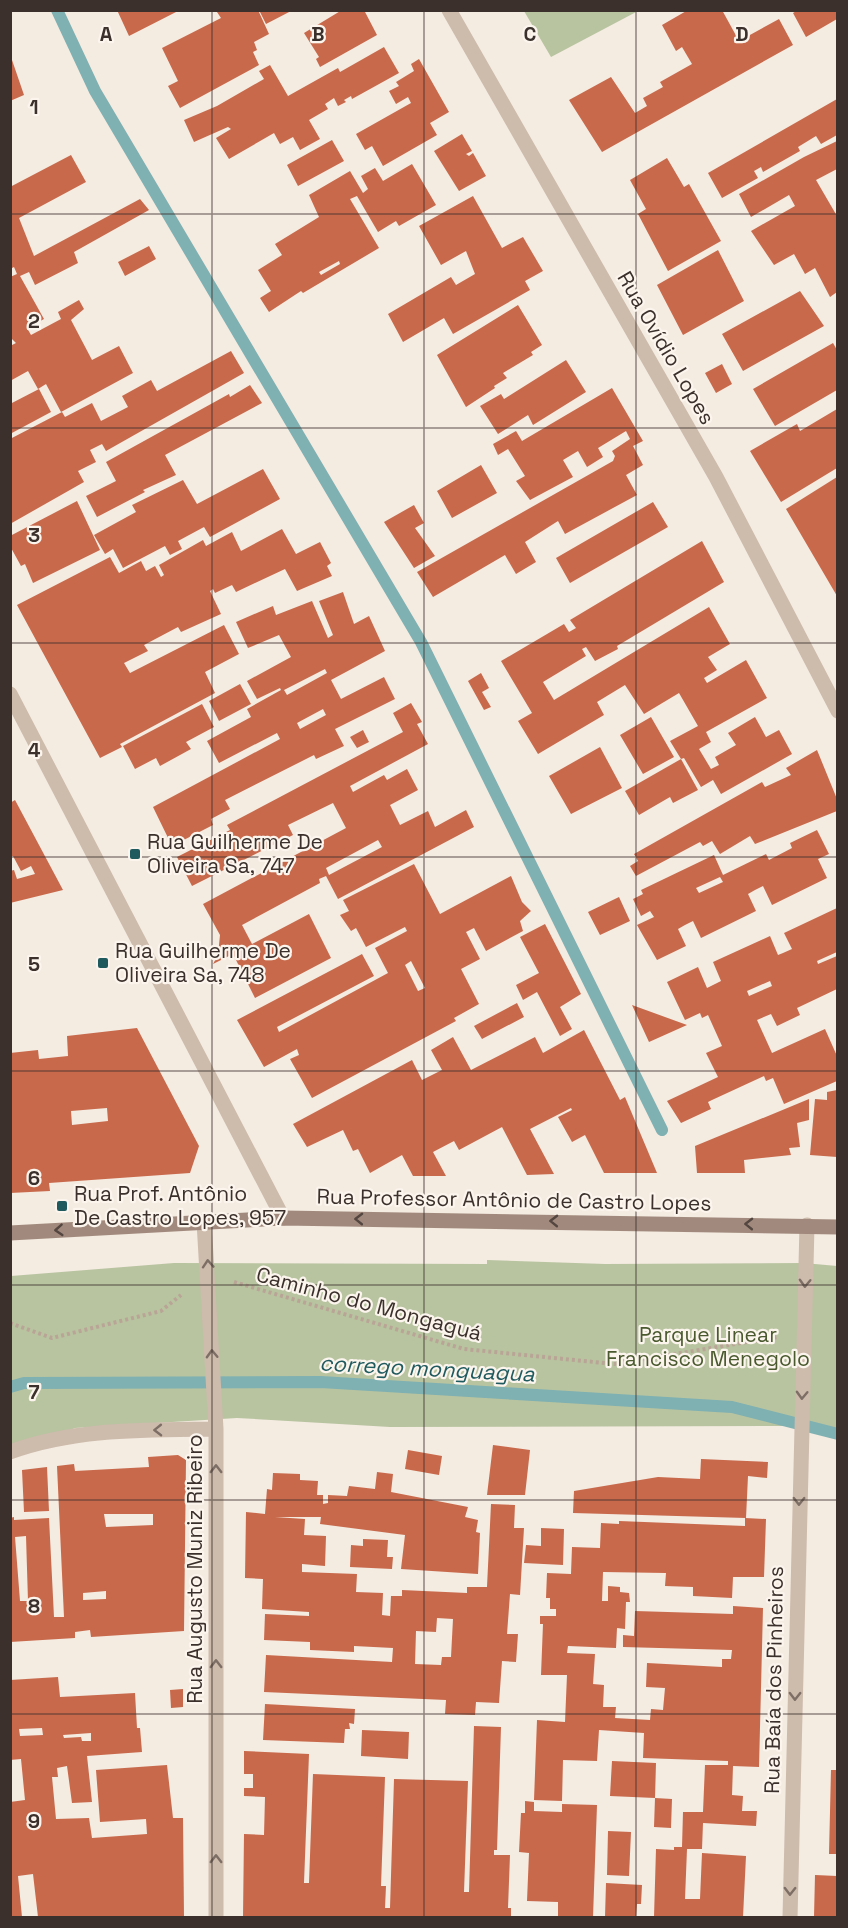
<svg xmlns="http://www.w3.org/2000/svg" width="848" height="1928" viewBox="0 0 848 1928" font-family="'Space Grotesk',sans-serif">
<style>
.green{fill:#b8c4a0}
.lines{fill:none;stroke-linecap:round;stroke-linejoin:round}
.stream{stroke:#7fb0b2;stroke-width:12}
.building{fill:#c8694b;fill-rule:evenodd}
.path{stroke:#b9a596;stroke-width:4;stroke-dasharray:3 3;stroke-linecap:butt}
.minor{stroke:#cdbbac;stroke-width:15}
.secondary{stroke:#a18a7d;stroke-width:15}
.oneway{stroke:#544640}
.oneway2{stroke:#7d6f65}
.grid{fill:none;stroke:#3b302b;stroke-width:1.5;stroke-opacity:0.55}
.poi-dot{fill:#1f5a5e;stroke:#fbf5ee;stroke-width:2}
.labels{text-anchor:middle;stroke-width:4.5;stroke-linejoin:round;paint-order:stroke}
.street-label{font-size:21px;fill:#3b302b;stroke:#fbf5ee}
.poi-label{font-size:21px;fill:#3b302b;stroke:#fbf5ee;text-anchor:start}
.park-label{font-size:21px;fill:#4a5a2e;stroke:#fbf5ee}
.water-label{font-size:22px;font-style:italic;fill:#1f5a5e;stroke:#fbf5ee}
.grid-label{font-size:20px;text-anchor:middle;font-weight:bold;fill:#3b302b;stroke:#fbf5ee;stroke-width:4.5;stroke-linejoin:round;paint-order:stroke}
</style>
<rect width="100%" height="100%" fill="#f4ebe1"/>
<path class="green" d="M524 11H638L551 57Z
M487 1260 605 1264 804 1263 837 1266V1434L790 1426 390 1427 237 1418 75 1428 11 1457V1276L174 1263 487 1264Z"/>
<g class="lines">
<path class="stream" d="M57 10 95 91 421 642 662 1130
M10 1387 24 1383 321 1382 732 1407 838 1434"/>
</g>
<path class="building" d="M117 10H180L129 36Z
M221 10H258L269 34 254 42 257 50 253 52 259 65 180 108 168 86 178 81 162 48 221 18 217 12Z
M259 10H293L266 24Z
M342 10H364L377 35 320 67 316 59 319 57 304 33Z
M688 10H722L739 41 779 19 793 45 602 152 569 100 611 77 635 113 647 106 643 98 663 87 660 82 692 64 682 47 676 51 662 25Z
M798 10H837V19L806 37 793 13Z
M384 47 399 73 352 99 351 96 344 100 346 102 338 106 334 98 325 104 328 109 309 120 320 139 300 150 293 137 280 144 274 133 229 159 216 138 231 129 228 127 194 142 184 120 217 106 264 79 259 71 270 65 288 96 338 68 340 72Z
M419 59 449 112 430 123 437 135 383 166 372 146 365 150 356 134 411 103 408 97 396 104 389 91 399 86 396 82 414 71 411 64Z
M12 60 24 95 10 101V61Z
M837 99V135L821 144 816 136 798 147 800 151 763 172 761 167 754 171 758 178 722 198 708 173Z
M462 134 472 151 466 154 469 156 473 153 486 176 459 191 434 151Z
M332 140 344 161 298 186 287 165Z
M837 141V169L816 180 837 216V292L830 297 815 268 805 274 794 254 774 265 751 231 795 206 789 195 751 217 739 194 804 157Z
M71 155 86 182 19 218 34 256 140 199 149 210 74 252 78 263 35 285 29 272 20 276 44 319 27 328 31 335 61 319 58 312 79 300 84 309 71 320 92 360 119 346 133 373 61 412 46 384 38 389 28 371 10 381V346L16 343 10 337V277L17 274 14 267 10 269V187Z
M667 158 684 187 689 184 721 241 668 271 638 214 646 209 630 180Z
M412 164 436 205 399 226 396 221 378 232 357 196 350 199 379 248 303 293 301 291 269 312 260 298 271 291 258 270 282 255 275 244 319 217 309 195 350 171 363 193 368 189 361 176 375 168 383 181ZM339 261 340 264 321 275 319 272Z
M473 196 502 248 523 237 543 271 525 281 530 290 453 334 444 318 403 342 388 314 451 277 456 285 475 274 466 251 441 265 419 226Z
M149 246 156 259 125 276 118 262Z
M718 250 744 301 683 335 657 285Z
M800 291 824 326 743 371 722 334Z
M518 305 542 345 531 352 533 355 503 373 507 378 494 386 495 388 466 407 437 355Z
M833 343 837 350V390L775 426 753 389Z
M231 351 244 373 106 451 102 444 90 450 96 462 78 471 84 482 10 524V439L62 412 65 417 92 403 101 421 128 407 122 396 151 380 157 391Z
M566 360 586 392 533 425 528 415 498 434 480 406 501 394 504 399Z
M722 364 732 384 716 393 705 373Z
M250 385 262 403 165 455 176 475 143 490 145 492 97 517 86 496 116 481 106 462 229 394 230 397Z
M612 388 643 441 633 446 643 465 626 475 637 495 565 534 558 521 525 542 536 562 516 574 505 555 433 597 417 572 613 461 615 456 612 451 630 439 626 431 598 448 603 457 587 467 578 451 563 460 573 477 530 500 516 481 525 476 508 449 498 455 493 444 516 431 522 441Z
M39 389 51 412 10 434V404Z
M837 409V468L781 502 750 451 797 424 800 431Z
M481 465 497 493 452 518 437 491Z
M263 469 280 499 210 537 204 527 178 541 182 549 170 555 165 546 123 568 113 549 105 554 94 535 136 512 132 505 183 480 197 504Z
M837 477V596L786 509Z
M77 501 100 550 33 583 25 564 21 566 10 546V536Z
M653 502 668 527 570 583 556 558Z
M414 505 424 523 415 528 435 556 414 568 384 522Z
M282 529 296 554 320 542 331 563 327 566 332 576 297 591 285 569 236 592 232 585 215 593 213 589 210 591 221 614 181 632 178 627 144 645 148 651 124 663 130 673 224 625 239 654 205 672 215 693 120 744 122 747 100 758 17 605 110 557 119 573 141 561 146 571 155 566 161 577 164 575 159 565 203 540 206 546 232 532 241 551Z
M702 541 724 582 617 646 618 649 595 661 586 647 582 649 586 656 543 682 554 700 709 607 730 644 708 657 717 670 704 678 707 683 746 660 767 698 706 732 711 742 699 749 711 769 719 765 715 757 736 745 728 733 755 717 766 737 779 730 792 754 721 794 713 780 701 787 684 758 681 759 698 790 673 803 670 797 639 815 625 791 681 759 670 741 698 726 679 693 644 714 625 685 597 702 604 715 538 754 518 721 532 713 501 661 564 624 569 632 576 628 570 620Z
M343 592 354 624 369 616 385 651 331 680 341 699 384 677 395 699 335 729 344 746 316 759 314 755 225 800 230 809 211 819 213 825 172 846 153 807 280 739 277 733 219 763 207 741 251 717 247 709 281 690 280 688 257 699 247 681 291 657 279 635 248 648 236 622 273 606 276 615 312 601 328 638 333 635 319 601ZM325 669 327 673 287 695 284 690ZM323 709 326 715 300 729 297 723Z
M481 673 489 688 482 692 491 707 484 710 468 681Z
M240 684 251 704 219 721 209 701Z
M411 703 422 722 417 724 428 744 350 786 353 792 384 775 387 780 407 769 418 790 390 805 400 825 428 811 435 827 466 810 474 827 338 899 326 876 319 879 320 883 242 925 252 944 309 914 331 958 255 998 233 954 213 964 218 955 220 935 203 904 346 828 333 803 288 825 293 835 192 886 177 857 230 830 227 825 403 732 393 713ZM378 840 382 847 329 875 326 868Z
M202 704 214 727 186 742 191 749 160 766 156 758 135 769 123 746Z
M651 717 674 757 643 774 620 735Z
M363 730 369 742 357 748 350 737Z
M600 747 622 788 571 814 549 776Z
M817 750 837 799V811L755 844 750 836 720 854 712 841 703 846 700 842 636 876 630 866 638 861 634 854 762 782 765 787 791 775 786 768Z
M15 800 63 890 10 903V871L14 870 17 879 35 874 31 866 21 871 13 856 10 857V803Z
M817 830 829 854 818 859 827 878 772 905 763 886 755 890 748 894 756 911 701 938 693 921 685 925 678 929 686 946 657 960 637 925 654 917 650 911 641 916 633 899 643 894 641 890 714 855 723 875 766 854 769 860 792 848 790 843ZM720 877 723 882 699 893 696 888Z
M414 864 440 914 511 876 522 902 531 911 520 921 523 931 486 951 474 928 466 932 480 959 461 969 479 1004 454 1018 456 1021 312 1098 290 1059 299 1055 297 1049 264 1067 237 1020 362 954 374 976 277 1027 279 1032 388 973 375 948 407 931 405 927 366 947 356 928 351 931 340 915 349 911 343 900ZM411 961 425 988 418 991 405 965Z
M619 897 630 921 600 935 588 912Z
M837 908V952L817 961 818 964 837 956V989L797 1008 800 1015 777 1026 771 1014 757 1020 772 1053 825 1029 837 1056V1081L784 1104 773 1078 766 1081 764 1076 712 1100 708 1102 711 1109 681 1123 667 1101 718 1077 706 1053 722 1046 708 1015 702 1018 700 1013 685 1020 667 982 698 967 707 988 721 981 713 962 770 936 778 955 783 953 792 949 784 933ZM770 981 772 986 749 996 747 991Z
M545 924 581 994 560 1007 572 1029 560 1036 537 992 523 1000 516 985 539 973 520 937Z
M517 1003 524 1017 482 1039 474 1026Z
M632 1005 687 1025 649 1042Z
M137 1028 199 1146 190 1173 49 1183 50 1191 10 1193V1053L38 1050 39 1059 68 1056 67 1036ZM107 1108 108 1121 72 1125 71 1111Z
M584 1030 620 1100 625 1097 657 1173H604L585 1135 572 1142 558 1117 572 1110 571 1108 530 1129 554 1174 527 1175 502 1127 459 1150 454 1141 433 1152 446 1176H413L402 1155 370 1173 358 1149 353 1151 343 1130 307 1147 293 1124 412 1060 422 1080 442 1070 431 1050 453 1037 471 1070 535 1037 543 1053Z
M837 1090V1157L810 1155 815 1099 827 1100V1092Z
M809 1099V1120L797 1123 800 1147 789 1148 791 1155 744 1160 745 1173H697L695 1146Z
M493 1445 530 1450 525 1495H487Z
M408 1450 442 1456 439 1475 405 1469Z
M178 1455 186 1460 184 1631 91 1637 90 1630 75 1632V1638L10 1642V1518L14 1517V1520L49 1518 54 1617H64L57 1466 74 1464 75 1471 149 1467 148 1457ZM104 1514H153V1525L106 1527ZM26 1536 28 1601H20L15 1537ZM106 1591V1599L83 1600V1593Z
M701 1459 768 1462 767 1478 748 1476 746 1518 573 1513 574 1491 658 1477 700 1479Z
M47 1467 49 1511 24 1512 22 1470Z
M377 1472 393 1474 391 1492 468 1507 465 1517 478 1520 476 1532 480 1533 478 1574 401 1569 405 1535 320 1524 321 1517H275L305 1519 304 1535 326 1536 325 1566 302 1564V1572L357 1574 356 1592 383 1593 382 1615 390 1616 391 1596H402V1590L467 1593V1587H487L491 1504 515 1505 514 1528H524L520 1595 510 1594 507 1634H518L516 1662 502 1661 499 1703 476 1702 475 1715 445 1714 446 1700 264 1692 266 1655 392 1662 393 1648 354 1646V1652L310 1650V1642L264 1640 265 1614 309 1616V1612L262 1609 263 1579 245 1578 246 1512 265 1514 267 1489 272 1490 273 1473 300 1474V1480L318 1481 317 1495H323V1504L328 1503V1495L347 1496 349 1486 375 1489ZM437 1618 453 1619 451 1657H442L441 1665 415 1664 416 1631 436 1632Z
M745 1518 766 1519 764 1577H733L732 1598 693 1596V1587L665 1586 666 1573 603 1572 602 1601H608V1586L620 1587V1592L629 1593 630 1602H626L625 1629 617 1628 616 1648 568 1646 567 1653 595 1654 593 1684 604 1685 603 1707H616L615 1718 650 1720 651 1709 663 1710 665 1688 646 1687 647 1663 722 1667V1659H731L732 1650 623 1647V1635L634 1636 635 1611 733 1614V1606L763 1608 759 1767 733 1766 732 1795 743 1796 742 1811H757L756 1826 703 1823 702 1849H687L685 1899H700L702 1853 746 1856 743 1917H654L656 1849 674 1850V1847H682L683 1812H703L705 1765H728V1761L643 1758 644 1733 599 1730 597 1761 563 1760 562 1801 534 1800 537 1720 565 1722 567 1675H541L543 1624H540V1616H556V1609H550V1598H546L547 1573 571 1574 572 1547 600 1548 601 1523 619 1524V1521L745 1526Z
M541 1528 564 1529 563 1565 524 1563 526 1545 541 1546Z
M363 1539 388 1540 387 1557H393L392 1569 350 1567 351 1545 363 1546Z
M58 1677 60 1697 135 1693 137 1728H140L142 1752 87 1756 92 1802 72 1803 67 1766 57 1768 58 1777H52L56 1819 89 1818 92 1838 147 1834 146 1819 100 1822 96 1770 167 1765 173 1818H183L184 1917H38L33 1874 18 1876 22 1917H10V1802L25 1800 21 1759 10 1760V1680ZM42 1728 43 1735 20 1736 19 1729ZM91 1733V1741H82L81 1737 64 1738 63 1735Z
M183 1689V1707L171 1708 170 1690Z
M265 1704 355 1709 354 1724 349 1723 350 1729H345L344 1743 263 1740Z
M474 1726 501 1727 497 1850H494V1855H510L508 1908H511V1917H243L244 1834 264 1835 265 1797 244 1796V1788H253V1774H244V1751L309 1754 304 1883H309L313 1774 385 1777 381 1886H386L385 1908H390L394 1779 468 1781 464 1892H469Z
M362 1730 409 1732 408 1759 361 1756Z
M612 1761 656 1763 655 1798 610 1796Z
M831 1770H837V1854H829Z
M655 1798 672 1799 671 1828 654 1827Z
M525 1801 534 1802V1811L562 1812V1804L597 1805 593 1917H558V1902L527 1901 529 1853 519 1852 521 1813H525Z
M608 1831 631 1832 629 1876 607 1875Z
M815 1875 837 1876V1917H814Z
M606 1883 642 1885 641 1904H637L636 1917H605Z"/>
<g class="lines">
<path class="path" d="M234 1282 464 1349 614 1364 778 1337
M10 1323 52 1338 161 1311 181 1295"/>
<path class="minor" d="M449 10 716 477 838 711
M10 694 283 1218
M204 1221 216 1429V1918
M10 1452C76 1428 147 1430 216 1429
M790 1918 807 1225"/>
<path class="secondary" d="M10 1233 283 1218 838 1227"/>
</g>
<defs><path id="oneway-chevron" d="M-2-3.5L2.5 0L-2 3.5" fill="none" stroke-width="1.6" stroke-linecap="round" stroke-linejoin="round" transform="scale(1.5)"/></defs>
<g class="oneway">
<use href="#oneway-chevron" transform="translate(359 1219) rotate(-179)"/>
<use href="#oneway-chevron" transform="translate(554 1221) rotate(-179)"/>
<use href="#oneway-chevron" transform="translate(749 1224) rotate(-179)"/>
<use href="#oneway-chevron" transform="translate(59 1230) rotate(176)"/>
</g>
<g class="oneway2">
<use href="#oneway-chevron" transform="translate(208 1264) rotate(-94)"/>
<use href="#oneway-chevron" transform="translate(805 1283) rotate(92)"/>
<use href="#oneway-chevron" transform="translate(212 1354) rotate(-92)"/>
<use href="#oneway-chevron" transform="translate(802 1395) rotate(92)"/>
<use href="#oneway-chevron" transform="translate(158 1430) rotate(179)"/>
<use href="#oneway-chevron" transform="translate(216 1469) rotate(-90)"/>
<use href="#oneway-chevron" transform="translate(799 1501) rotate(91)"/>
<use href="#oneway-chevron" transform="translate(216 1664) rotate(-90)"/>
<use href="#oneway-chevron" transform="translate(795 1696) rotate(91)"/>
<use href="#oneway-chevron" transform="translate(216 1859) rotate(-90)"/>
<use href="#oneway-chevron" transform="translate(790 1891) rotate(91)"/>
</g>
<path class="grid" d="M212 10V1918M424 10V1918M636 10V1918M10 214H838M10 428H838M10 643H838M10 857H838M10 1071H838M10 1285H838M10 1500H838M10 1714H838"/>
<g class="poi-dot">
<rect x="129" y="848" width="12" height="12" rx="3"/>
<rect x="97" y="957" width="12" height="12" rx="3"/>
<rect x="56" y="1200" width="12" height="12" rx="3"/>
</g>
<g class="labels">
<g class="street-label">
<text transform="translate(666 348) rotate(60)" y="7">Rua Ovídio Lopes</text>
<text transform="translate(514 1200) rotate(1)" y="7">Rua Professor Antônio de Castro Lopes</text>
<text transform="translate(369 1304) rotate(15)" y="7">Caminho do Mongaguá</text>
<text transform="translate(195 1569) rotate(-90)" y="7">Rua Augusto Muniz Ribeiro</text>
<text transform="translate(774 1680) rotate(-89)" y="7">Rua Baía dos Pinheiros</text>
</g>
<g class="poi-label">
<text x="147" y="849">Rua Guilherme De<tspan x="147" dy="24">Oliveira Sa, 747</tspan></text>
<text x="115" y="958">Rua Guilherme De<tspan x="115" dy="24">Oliveira Sa, 748</tspan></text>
<text x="74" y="1201">Rua Prof. Antônio<tspan x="74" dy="24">De Castro Lopes, 957</tspan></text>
</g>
<g class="park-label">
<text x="708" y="1342">Parque Linear<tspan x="708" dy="24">Francisco Menegolo</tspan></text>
</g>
<g class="water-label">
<text transform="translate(427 1368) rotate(3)" y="8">corrego monguagua</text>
</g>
</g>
<g class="grid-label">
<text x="106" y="41">A</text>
<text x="318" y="41">B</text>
<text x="530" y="41">C</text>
<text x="742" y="41">D</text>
<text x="34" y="114">1</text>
<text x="34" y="328">2</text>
<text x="34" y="542">3</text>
<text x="34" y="757">4</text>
<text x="34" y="971">5</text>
<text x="34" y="1185">6</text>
<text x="34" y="1399">7</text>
<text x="34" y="1613">8</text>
<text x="34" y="1828">9</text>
</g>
<rect width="848" height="1928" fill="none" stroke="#3b302b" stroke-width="24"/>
</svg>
